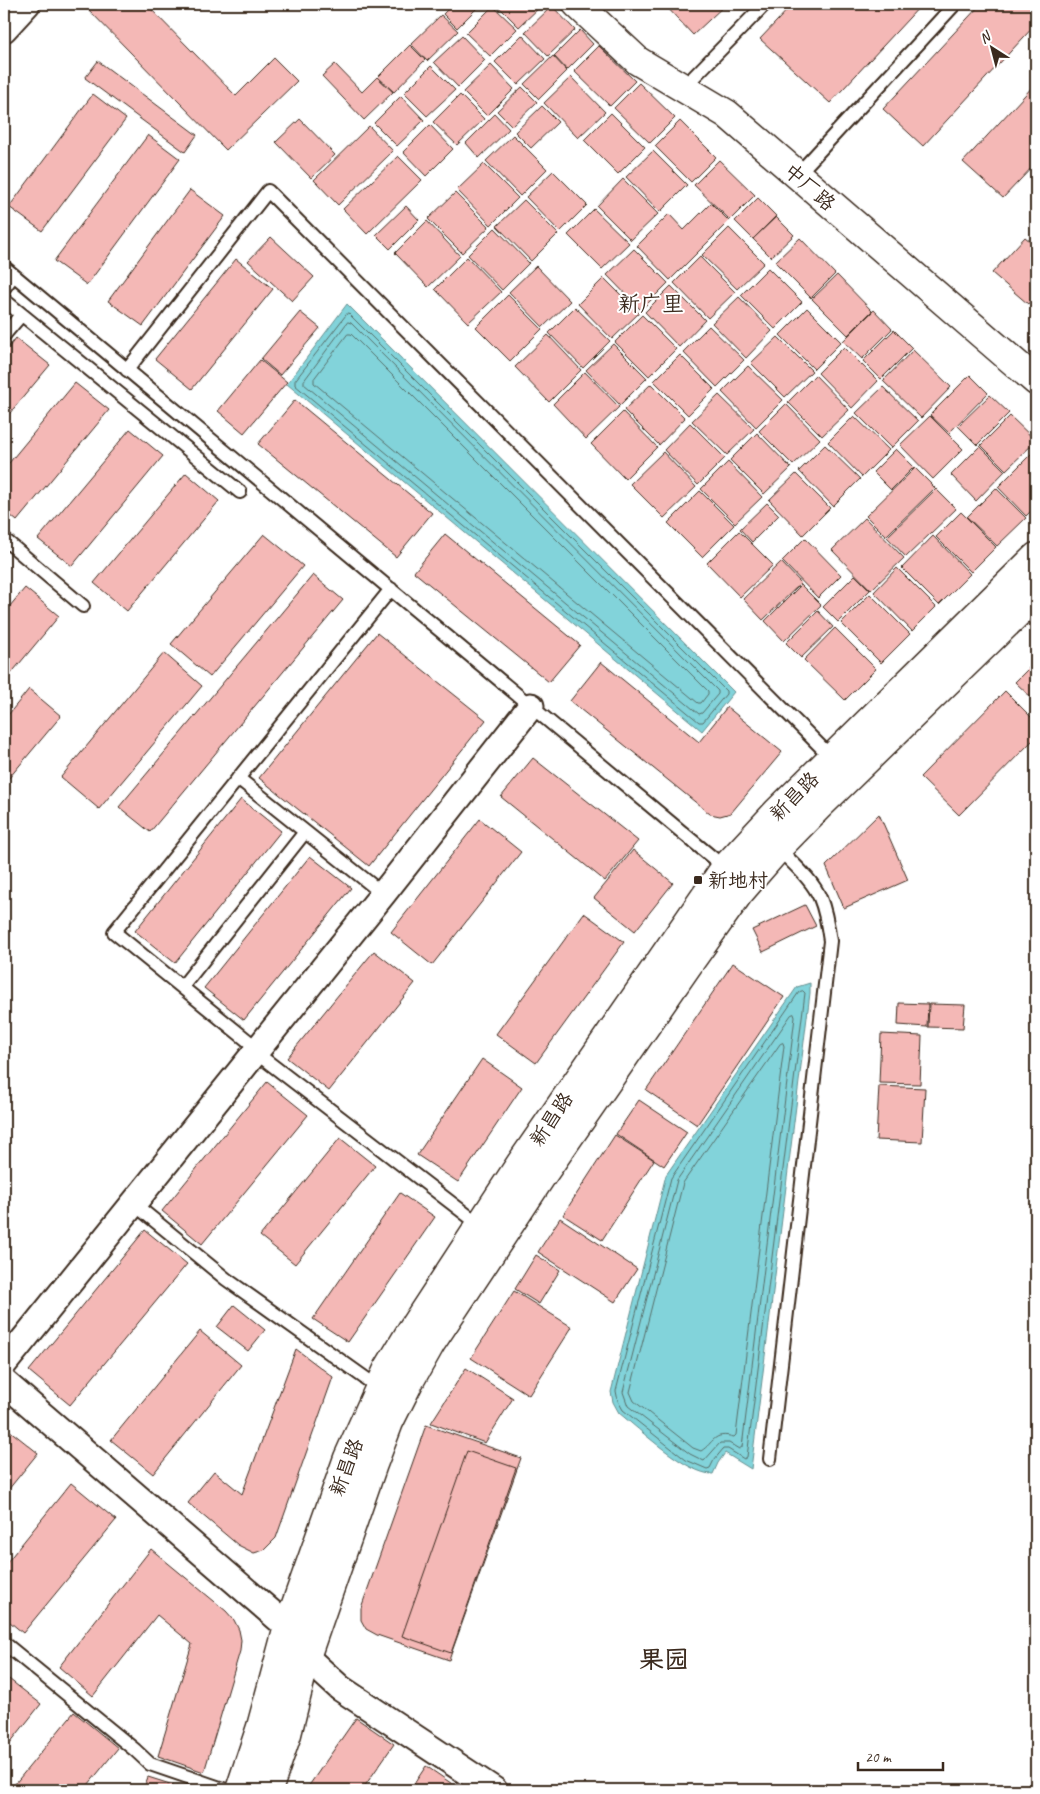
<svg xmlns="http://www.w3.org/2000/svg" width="1040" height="1794" viewBox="0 0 1040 1794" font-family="Caveat,'LXGW WenKai TC',sans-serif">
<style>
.water{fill:#82d3da;stroke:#668f8f}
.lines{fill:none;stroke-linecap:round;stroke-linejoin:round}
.shore{stroke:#576e69;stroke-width:1}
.building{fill:#f4b8b6;stroke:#3b2a1e}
.lane-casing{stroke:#3b2a1e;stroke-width:16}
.street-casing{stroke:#3b2a1e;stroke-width:29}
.secondary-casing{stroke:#3b2a1e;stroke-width:31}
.lane{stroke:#fff;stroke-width:12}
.street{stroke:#fff;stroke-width:25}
.secondary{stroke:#fff;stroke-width:28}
.poi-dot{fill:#3b2a1e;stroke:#fff;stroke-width:2}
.labels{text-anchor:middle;stroke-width:4;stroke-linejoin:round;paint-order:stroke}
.street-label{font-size:20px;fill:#3b2a1e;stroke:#fff}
.poi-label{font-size:20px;fill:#3b2a1e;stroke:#fff;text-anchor:start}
.quarter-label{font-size:22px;fill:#3b2a1e;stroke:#fff}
.district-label{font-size:25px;font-weight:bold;fill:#3b2a1e;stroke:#fff}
</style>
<rect width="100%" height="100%" fill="#fff"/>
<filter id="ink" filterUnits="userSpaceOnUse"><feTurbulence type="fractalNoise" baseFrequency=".02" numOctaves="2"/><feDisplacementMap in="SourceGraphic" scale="10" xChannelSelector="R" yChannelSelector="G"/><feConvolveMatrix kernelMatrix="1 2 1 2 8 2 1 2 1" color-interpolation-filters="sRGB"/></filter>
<g filter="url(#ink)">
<path class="water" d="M347 304 734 692 702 731 287 384Z
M810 983V993L751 1469 725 1453 718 1463 713 1474C688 1475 639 1429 619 1413L613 1402 611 1392 666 1175 797 987Z"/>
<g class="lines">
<path class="shore" d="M348 313 726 691V694L703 722H699L295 385V381Z
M348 322 351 323 718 691V694L702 713 699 714 304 384V381Z
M348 334H351L708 691V694L701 703H698L314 383V379Z
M803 991 805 993 747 1457 744 1459 728 1449H723L714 1460 710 1468 707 1469 686 1460 623 1410 618 1401 616 1391 671 1178 799 992Z
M794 1014 795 1017 742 1447 739 1449 729 1443H720L704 1461 690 1454 628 1406 623 1392 677 1180 791 1015Z
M783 1043 784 1046 736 1435 734 1437C713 1431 714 1443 701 1451L693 1448 634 1401 630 1392 683 1183 780 1044Z"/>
</g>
<path class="building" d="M83 4H146L236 96 274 58 297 81 226 150Z
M453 4H481L457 28 443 14Z
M496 4H543L519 27Z
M664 4H726L693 35Z
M793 4H922L830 103 760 39Z
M981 4H1036V24L923 146 883 109Z
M493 6 517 29 490 56 466 33Z
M552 6 575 30 548 56 525 32Z
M441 15 458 31 427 61 411 44Z
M580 30 593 44 567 70 554 56Z
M522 35 545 59 518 85 495 62Z
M462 36 485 60 458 87 434 62Z
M410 45 425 60 394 92 378 77Z
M599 46 635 81 610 106 574 71Z
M553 56 567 71 539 99 524 84Z
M98 61 197 135 185 152 85 78Z
M335 64 362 92 377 77 393 92 364 120 322 76Z
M491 65 514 89 487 116 463 92Z
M431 66 455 90 427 116 404 93Z
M571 77 605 112 578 138 544 103Z
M639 83 675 118 650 143 614 108Z
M1036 83V163L1003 198 963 162Z
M522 87 537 102 512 126 497 111Z
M93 94 126 119 42 231 9 207Z
M460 95 484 119 457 145 433 122Z
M401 96 424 120 397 146 374 123Z
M542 106 558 122 531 148 515 132Z
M611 113 645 147 618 174 584 140Z
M495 114 509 129 479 158 466 143Z
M300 119 335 155 311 178 276 142Z
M680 121 716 157 691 182 655 146Z
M430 125 453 149 426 176 403 152Z
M369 126 393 151 338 205 314 180Z
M148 135 180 159 87 285 54 261Z
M513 135 547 169 520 196 486 161Z
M653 151 687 185 660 212 626 177Z
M398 156 422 180 367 234 343 209Z
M719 160 755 195 730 220 694 185Z
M484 164 518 198 491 225 457 190Z
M553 171 587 205 560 232 526 197Z
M623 179 658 214 631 240 597 206Z
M190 190 225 216 143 326 108 301Z
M455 193 489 227 462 253 428 219Z
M758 198 776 216 753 239 735 221Z
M524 200 558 234 531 261 497 226Z
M711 203 729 221 670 280 637 246 669 214 684 230Z
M406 206 419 220 390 249 376 235Z
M594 209 629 243 602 269 568 235Z
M776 217 794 235 771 257 753 239Z
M427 221 460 256 428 287 395 253Z
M495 228 529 263 502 290 468 255Z
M729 228 764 263 737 289 702 255Z
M271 237 314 277 292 301 248 261Z
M1025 237 1036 246V294L1028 304 992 273Z
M800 238 835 274 811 298 775 262Z
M634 249 668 283 641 310 607 275Z
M467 257 501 292 468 323 435 289Z
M700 257 735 292 708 318 674 283Z
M236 259 273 289 192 389 155 359Z
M536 266 570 301 543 327 509 292Z
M768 268 802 302 775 329 741 295Z
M837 275 872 311 848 335 812 299Z
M604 278 639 313 612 339 578 304Z
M671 286 705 320 679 347 645 312Z
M508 295 542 329 510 361 476 327Z
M739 297 772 331 746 358 712 323Z
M575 307 610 341 583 368 549 333Z
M807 308 841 342 814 369 780 335Z
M874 310 892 329 862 359 843 341Z
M300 312 320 328 280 375 261 359Z
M642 315 676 349 649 376 615 342Z
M709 326 744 360 717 387 683 352Z
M894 330 912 348 881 379 863 361Z
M548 335 581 370 549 402 515 367Z
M778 337 812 371 785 397 751 363Z
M16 338 50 365 4 420V353Z
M613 344 647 378 620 405 586 370Z
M844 347 878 381 852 408 818 373Z
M913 350 951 387 921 418 883 381Z
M680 355 714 389 688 415 654 381Z
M260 360 287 382 244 433 218 411Z
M748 366 783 400 756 427 722 392Z
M585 372 619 407 586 439 553 404Z
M815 375 849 410 822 436 788 402Z
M970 375 988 393 949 433 930 415Z
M75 383 109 410 17 521 4 510V469Z
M651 384 685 418 659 445 624 410Z
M883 387 918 421 891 448 856 413Z
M719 395 754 429 727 455 692 421Z
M990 395 1009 413 977 445 958 426Z
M295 400 432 513 396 557 258 444Z
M786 404 820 439 793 465 759 431Z
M623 412 657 447 625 479 591 444Z
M854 416 889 450 862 477 828 442Z
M930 416 963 449 933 479 900 445Z
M1010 416 1036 441 1006 470 981 445Z
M690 423 725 458 698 485 664 450Z
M130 429 163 456 72 566 38 539Z
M757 433 791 468 764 494 730 460Z
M825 445 860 479 833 506 799 471Z
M980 446 1005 471 976 501 951 475Z
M896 449 914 467 891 490 873 472Z
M1036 449V506L1026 516 998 487Z
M663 452 696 487 664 518 630 484Z
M728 462 762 497 735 523 701 489Z
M915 468 935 488 886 536 866 516Z
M186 473 219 501 127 611 94 583Z
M796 474 830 508 803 535 769 500Z
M996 488 1026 518 997 546 967 517Z
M936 489 956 509 906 557 887 537Z
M700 491 734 525 702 557 668 523Z
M767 503 779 515 752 542 740 529Z
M961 512 996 547 971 572 936 537Z
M865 518 904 558 871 590 832 550Z
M739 531 773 565 740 597 707 563Z
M264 534 303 566 210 677 171 644Z
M445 534 580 645 549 682 414 572Z
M933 536 970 574 939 605 902 568Z
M805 538 841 575 818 598 782 561Z
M781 562 801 583 763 620 743 599Z
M897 568 936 607 912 631 874 592Z
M313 575 343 600 150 832 119 807Z
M855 575 870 590 838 622 823 607Z
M801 585 821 605 784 641 765 621Z
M25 588 59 616 4 682V613Z
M870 594 910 634 881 663 841 623Z
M818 611 833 627 801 658 786 643Z
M835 628 876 669 845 700 804 660Z
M377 633 486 720 369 866 259 778Z
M164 653 202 686 99 809 61 777Z
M1036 661V702L1015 682Z
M601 662 699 742 727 707 782 752 731 813 720 816 710 814 570 701Z
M29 689 61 716 4 784V720Z
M1005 691 1036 722V737L959 815 920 777Z
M533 758 638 841 605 881 501 797Z
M241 799 281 831 175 963 135 931Z
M879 814 908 880 844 908 826 866Z
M480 819 521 852 432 965 391 932Z
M633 850 673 883 635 931 594 898Z
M310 856 351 888 244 1020 204 988Z
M805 905 816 926 763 952 752 930Z
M584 913 624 942 536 1063 496 1034Z
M374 951 415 983 329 1091 287 1058Z
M733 963 784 997 697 1125 646 1090Z
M899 1003 928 1004 927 1027 898 1025Z
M929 1004 965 1005 963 1028 928 1027Z
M881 1034 922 1036 920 1084 879 1083Z
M482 1059 522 1087 458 1182 417 1155Z
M267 1082 308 1115 202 1244 162 1211Z
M879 1086 925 1088 922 1142 876 1140Z
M639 1100 687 1132 664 1166 616 1134Z
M615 1135 654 1160 602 1240 563 1215Z
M340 1138 375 1166 295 1264 260 1236Z
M400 1193 435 1217 348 1342 313 1319Z
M560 1218 637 1269 615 1302 538 1252Z
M145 1230 187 1264 70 1405 29 1371Z
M536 1255 560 1270 539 1304 515 1289Z
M514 1291 572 1327 529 1395 471 1358Z
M234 1305 265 1330 248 1351 217 1327Z
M200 1331 241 1365 153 1474 111 1440Z
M296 1349 333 1377 276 1538 264 1550 254 1553 238 1545 188 1503 214 1471 242 1494Z
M466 1368 513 1398 485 1443 431 1423Z
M426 1425 521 1458 449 1660 377 1635 366 1629 361 1620V1608Z
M4 1426 38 1453 4 1495Z
M467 1451 516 1468 451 1653 402 1636Z
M71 1483 116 1520 23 1633 4 1617V1566Z
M151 1549 226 1611 234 1620 239 1630 241 1640 240 1651 204 1772 158 1756 192 1644 157 1615 93 1696 59 1667Z
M5 1676 41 1704 6 1748 4 1746Z
M74 1712 118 1748 84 1790H10Z
M356 1718 394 1744 362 1790H313L308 1787Z
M426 1766 461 1790H410Z
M148 1777 189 1790H143Z"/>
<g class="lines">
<defs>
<path id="lane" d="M683 88 765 4
M797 175 955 4
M4 267 725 868
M4 288 13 276
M4 300 240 492
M4 335 21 315
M127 370 268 191 832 758
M4 539 83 606
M238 778 383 894
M182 987 305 832
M258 1049 114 932 391 589
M255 1052 480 1225
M133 1203 226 1279 379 1388
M770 1459 830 941C828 927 826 912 820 898 812 879 792 863 778 848
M4 1643 135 1750 150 1764 226 1790"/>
<path id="street" d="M4 29 27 4
M4 1364 383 894 531 706
M4 1382 288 1627 306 1657 340 1688 494 1790"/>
<path id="secondary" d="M577 4 638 61 727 114 1036 381
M240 1790 261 1727 288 1627 348 1458 388 1369 411 1331 521 1163 725 868 777 812 1036 557
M268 1790 287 1734 306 1657 373 1464 389 1422 409 1382 431 1343 541 1177 692 959 739 893 778 848 819 806 1036 595"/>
</defs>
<use href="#lane" class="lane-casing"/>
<use href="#street" class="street-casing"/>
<use href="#secondary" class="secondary-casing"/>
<use href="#lane" class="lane"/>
<use href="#street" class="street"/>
<use href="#secondary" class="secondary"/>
</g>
</g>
<rect class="poi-dot" x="693" y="875" width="10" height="10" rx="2.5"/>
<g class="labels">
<g class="street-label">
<text transform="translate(810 187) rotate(41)" y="7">中厂路</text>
<text transform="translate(794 796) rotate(-45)" y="7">新昌路</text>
<text transform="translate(551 1119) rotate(-56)" y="7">新昌路</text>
<text transform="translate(346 1467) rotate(-69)" y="7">新昌路</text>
</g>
<g class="poi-label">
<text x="708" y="887">新地村</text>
</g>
<g class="quarter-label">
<text x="651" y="311">新广里</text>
</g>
<g class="district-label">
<text x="664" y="1668">果园</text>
</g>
</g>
<rect width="1040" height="1794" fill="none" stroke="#fff" stroke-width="20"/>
<rect x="10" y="10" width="1020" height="1774" fill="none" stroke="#3b2a1e" stroke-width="2" filter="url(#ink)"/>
<g transform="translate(992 48) rotate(324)" stroke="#ffffff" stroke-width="4" paint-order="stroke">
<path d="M0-4L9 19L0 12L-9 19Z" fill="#3b2a1e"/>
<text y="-8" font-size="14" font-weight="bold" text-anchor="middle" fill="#3b2a1e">N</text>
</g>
<path d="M858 1762v8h85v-8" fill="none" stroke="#3b2a1e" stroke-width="2.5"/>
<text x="865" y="1762" font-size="15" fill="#3b2a1e" stroke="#ffffff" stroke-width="4" paint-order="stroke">20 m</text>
</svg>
